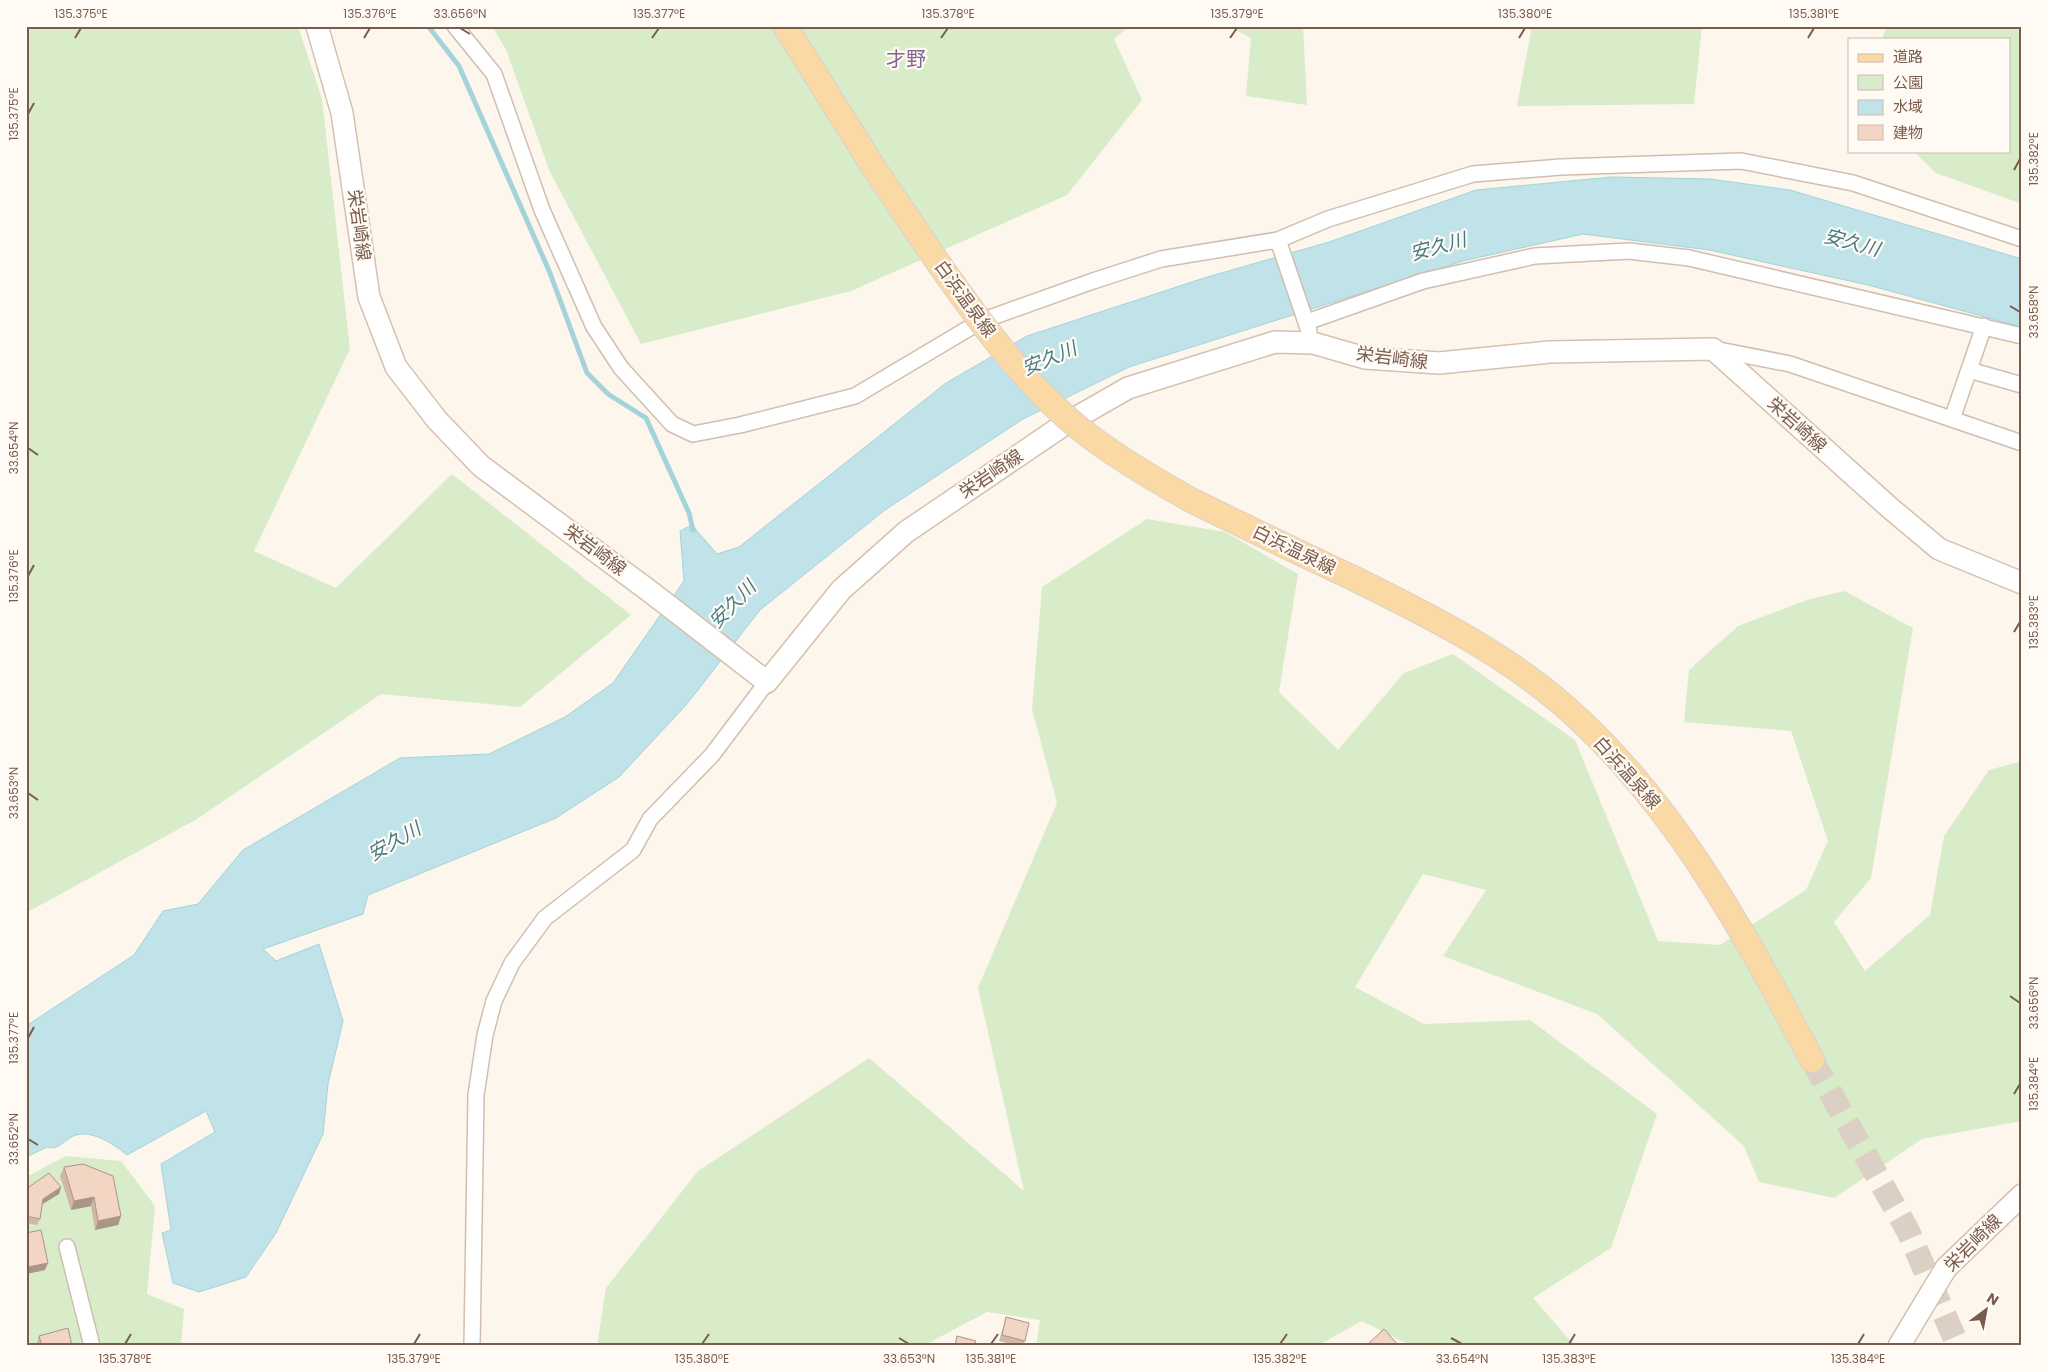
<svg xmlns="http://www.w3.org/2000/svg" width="2048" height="1372" viewBox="0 0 2048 1372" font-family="Poppins,'Noto Sans JP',sans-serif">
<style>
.green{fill:#d8ecc9}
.water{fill:#bfe3e8;stroke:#a5d3da}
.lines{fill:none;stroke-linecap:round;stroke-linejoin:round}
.stream{stroke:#a5d3da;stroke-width:5}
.primary-tunnel{stroke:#dcd0c4;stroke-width:24;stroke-dasharray:24 12;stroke-linecap:butt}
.minor-casing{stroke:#d1beb0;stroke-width:18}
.secondary-casing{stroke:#d6c0b0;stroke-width:24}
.primary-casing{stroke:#dad1cd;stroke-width:26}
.minor{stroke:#fff;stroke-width:15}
.secondary{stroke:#fff;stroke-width:21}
.primary{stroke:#fbd9a5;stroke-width:24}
.primary-bridge-casing{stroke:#dad1cd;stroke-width:26;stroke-linecap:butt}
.primary-bridge{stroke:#fbd9a5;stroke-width:24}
.wall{fill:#d1b7a8}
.shaded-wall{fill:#aa9588}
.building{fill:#f3d5c3;stroke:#aa9588}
.ticks{fill:none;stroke:#7a5c4d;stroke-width:2}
.labels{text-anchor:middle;stroke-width:4.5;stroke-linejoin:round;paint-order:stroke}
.street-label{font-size:18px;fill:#7a5c4d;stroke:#fffaf3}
.water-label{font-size:19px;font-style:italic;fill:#437c86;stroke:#fffaf3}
.quarter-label{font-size:20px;fill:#846695;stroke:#fffaf3}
.neatline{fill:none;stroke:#7a5c4d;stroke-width:2}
.ticks-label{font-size:12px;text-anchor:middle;fill:#7a5c4d}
</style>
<rect width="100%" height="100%" fill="#fdf6ec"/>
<path class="green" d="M26 26H298L322 99 350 349 254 551 336 588 452 474 631 615 520 707 381 694 197 819 26 913Z
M492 26H1129L1114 39 1142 100 1067 195 851 291 641 344 550 172 506 50Z
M1228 26H1303L1307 105 1246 96 1251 38Z
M1532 26H1702L1694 104 1517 106Z
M1887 26H2022V204L1936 173 1913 151H2009V39H1882Z
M1147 519 1225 532 1298 574 1279 692 1338 750 1404 673 1453 654 1575 740 1658 941 1720 945 1806 890 1828 841 1791 731 1684 722 1689 670 1738 626 1807 600 1844 591 1913 628 1871 878 1834 922 1865 971 1930 915 1944 836 1989 770 2022 761V1121L1922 1139 1834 1198 1759 1182 1744 1146 1597 1014 1443 956 1486 890 1423 874 1355 987 1424 1024 1530 1020 1657 1114 1611 1248 1533 1298 1575 1346H1411L1362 1321 1317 1346H1036L1040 1320 987 1312 923 1346H597L606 1288 698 1171 869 1058 1024 1191 978 988 1057 803 1032 709 1042 587Z
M66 1156 121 1161 155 1206 147 1294 184 1309 181 1346H26V1177Z"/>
<path class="water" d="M1612 177 1710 179 1790 190 2022 259V327L1868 285 1709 250 1583 234 1463 261 1129 367 1023 419 885 510 760 610 687 704 619 777 556 818 368 895 363 914 263 949 276 961 319 944 343 1021 328 1084 323 1134 276 1233 246 1277 199 1292 173 1283 162 1233 171 1230 161 1164 215 1132 206 1111 127 1155C115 1145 93 1130 76 1135 66 1138 59 1151 47 1147L26 1157V1026L134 955 163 911 198 904 243 850 400 758 489 754 565 717 613 683 684 581 680 531 692 525 717 554 739 547 946 383 1027 336 1204 278 1329 242 1476 190Z"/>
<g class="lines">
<path class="stream" d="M428 26 459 66 550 273 587 373 608 394 646 418 689 513 693 530"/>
<path class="primary-tunnel" d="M1812 1060 1908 1231 1958 1346"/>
<defs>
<path id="minor" d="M455 26 494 74 542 210 594 327 621 368 672 424 693 434 740 425 855 396 981 321 1093 281 1161 259 1278 240 1328 219 1473 174 1561 167 1741 161 1853 183 2022 239
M1278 240 1309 331
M1307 322 1423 281 1535 256 1629 251 1689 258 2022 336
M1714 349 1790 364 2022 443
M1969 370 2022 385
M1952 419 1984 326
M67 1247 92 1346
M472 1346 476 1095 485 1035 494 1001 512 963 545 918 633 850 650 819 712 755 767 682"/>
<path id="secondary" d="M317 26 342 113 369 297 396 367 437 420 481 466 652 593 767 682 841 590 906 532 1065 424 1128 388 1275 342 1313 343 1365 358 1439 363 1550 352 1713 349 1890 508 1939 549 2022 583
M1899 1346 1946 1268 2022 1195"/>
<path id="primary" d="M785 26 874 168 939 264
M1191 500C1244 526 1297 552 1351 577 1424 613 1499 650 1562 704 1673 800 1744 932 1812 1060"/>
</defs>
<use href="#minor" class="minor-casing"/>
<use href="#secondary" class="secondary-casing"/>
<use href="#primary" class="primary-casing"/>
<use href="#minor" class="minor"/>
<use href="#secondary" class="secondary"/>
<use href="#primary" class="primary"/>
<defs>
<path id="primary-bridge" d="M939 264C980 322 1024 383 1079 428 1114 456 1152 478 1191 500"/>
</defs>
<use href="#primary-bridge" class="primary-bridge-casing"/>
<use href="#primary-bridge" class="primary-bridge"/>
</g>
<path class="wall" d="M64 1167 121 1216 118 1225 95 1230 91 1206 71 1210 60 1176Z
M61 1187 59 1194 42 1204 40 1219 37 1225 26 1223V1189Z
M26 1233 45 1270 26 1274Z
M1006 1317 1025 1341 1023 1346H1017L999 1341Z
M39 1336 72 1346H38L37 1343Z"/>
<path class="shaded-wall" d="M61 1187 59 1194 41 1205 43 1199Z
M94 1197 91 1206 71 1210 74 1201Z
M121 1216 118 1225 95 1230 98 1221Z
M48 1263 45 1270 26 1274 28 1267Z"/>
<path class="building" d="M83 1164 113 1176 121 1216 98 1221 94 1197 74 1201 64 1167Z
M49 1173 61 1187 43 1199 40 1219 26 1216V1189Z
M41 1230 48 1263 28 1267 26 1259V1233Z
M1006 1317 1029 1323 1025 1341 1002 1335Z
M68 1328 72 1346H42L39 1336Z
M1384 1329 1399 1346H1366Z
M957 1336 976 1341 974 1346H955Z"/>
<path class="ticks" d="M460 28 470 34M75 38 81 28M364 38 370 28M652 38 659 28M941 38 948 28M1230 38 1237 28M1519 38 1525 28M1808 38 1814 28M28 114 34 103M2014 170 2020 159M2010 306 2020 312M28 448 38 455M28 576 34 565M2014 632 2020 622M28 793 38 800M2010 996 2020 1003M28 1038 34 1027M2014 1094 2020 1084M28 1139 38 1145M899 1338 909 1344M1451 1338 1462 1344M125 1344 131 1334M414 1344 420 1334M702 1344 709 1334M991 1344 998 1334M1280 1344 1287 1334M1569 1344 1575 1334M1858 1344 1864 1334"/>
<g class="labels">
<g class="street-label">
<text transform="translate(359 225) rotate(82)" y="6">栄岩崎線</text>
<text transform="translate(965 299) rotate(54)" y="6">白浜温泉線</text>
<text transform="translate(1392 358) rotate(7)" y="6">栄岩崎線</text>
<text transform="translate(1797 425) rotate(42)" y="6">栄岩崎線</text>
<text transform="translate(991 474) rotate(-34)" y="6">栄岩崎線</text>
<text transform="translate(595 550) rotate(37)" y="6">栄岩崎線</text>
<text transform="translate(1294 550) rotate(26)" y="6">白浜温泉線</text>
<text transform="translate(1627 773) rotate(48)" y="6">白浜温泉線</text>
<text transform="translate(1973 1243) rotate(-45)" y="6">栄岩崎線</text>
</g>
<g class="water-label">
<text transform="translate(1852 242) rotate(15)" y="7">安久川</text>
<text transform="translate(1438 246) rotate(-15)" y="7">安久川</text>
<text transform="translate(1049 358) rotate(-23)" y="7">安久川</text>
<text transform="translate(732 604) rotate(-46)" y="7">安久川</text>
<text transform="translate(394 841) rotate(-30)" y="7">安久川</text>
</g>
<g class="quarter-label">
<text x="906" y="66">才野</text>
</g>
</g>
<rect width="2048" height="1372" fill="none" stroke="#fffaf3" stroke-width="55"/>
<rect x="1848" y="38" width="162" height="115" fill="#fffaf3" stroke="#cabbb1"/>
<rect x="1858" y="54" width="25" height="8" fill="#fbd9a5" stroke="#cabbb1"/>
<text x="1893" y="62" font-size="15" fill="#7a5c4d">道路</text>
<rect x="1858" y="75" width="25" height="15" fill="#d8ecc9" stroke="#cabbb1"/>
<text x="1893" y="88" font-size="15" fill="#7a5c4d">公園</text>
<rect x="1858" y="100" width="25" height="15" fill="#bfe3e8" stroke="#cabbb1"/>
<text x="1893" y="112" font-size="15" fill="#7a5c4d">水域</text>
<rect x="1858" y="125" width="25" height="15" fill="#f3d5c3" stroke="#cabbb1"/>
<text x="1893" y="138" font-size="15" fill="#7a5c4d">建物</text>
<g transform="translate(1986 1310) rotate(32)" stroke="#fffaf3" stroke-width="4" paint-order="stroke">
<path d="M0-4L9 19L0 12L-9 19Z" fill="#7a5c4d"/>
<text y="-8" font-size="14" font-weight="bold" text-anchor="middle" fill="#7a5c4d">N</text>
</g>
<rect x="28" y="28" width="1992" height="1316" class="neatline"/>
<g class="ticks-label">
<text x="81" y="18">135.375°E</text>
<text x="370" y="18">135.376°E</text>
<text x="460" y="18">33.656°N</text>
<text x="659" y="18">135.377°E</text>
<text x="948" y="18">135.378°E</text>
<text x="1237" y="18">135.379°E</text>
<text x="1525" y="18">135.380°E</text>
<text x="1814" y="18">135.381°E</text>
<text transform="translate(14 114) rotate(-90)" y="4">135.375°E</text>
<text transform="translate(2034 159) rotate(-90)" y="4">135.382°E</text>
<text transform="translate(2034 312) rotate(-90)" y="4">33.658°N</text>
<text transform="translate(14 448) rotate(-90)" y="4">33.654°N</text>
<text transform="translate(14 576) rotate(-90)" y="4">135.376°E</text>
<text transform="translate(2034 622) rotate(-90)" y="4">135.383°E</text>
<text transform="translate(14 793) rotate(-90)" y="4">33.653°N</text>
<text transform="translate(2034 1003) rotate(-90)" y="4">33.656°N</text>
<text transform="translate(14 1038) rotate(-90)" y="4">135.377°E</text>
<text transform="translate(2034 1084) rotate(-90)" y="4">135.384°E</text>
<text transform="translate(14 1139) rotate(-90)" y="4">33.652°N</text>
<text x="125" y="1363">135.378°E</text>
<text x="414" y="1363">135.379°E</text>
<text x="702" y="1363">135.380°E</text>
<text x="909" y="1363">33.653°N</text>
<text x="991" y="1363">135.381°E</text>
<text x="1280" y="1363">135.382°E</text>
<text x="1462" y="1363">33.654°N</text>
<text x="1569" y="1363">135.383°E</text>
<text x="1858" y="1363">135.384°E</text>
</g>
</svg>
